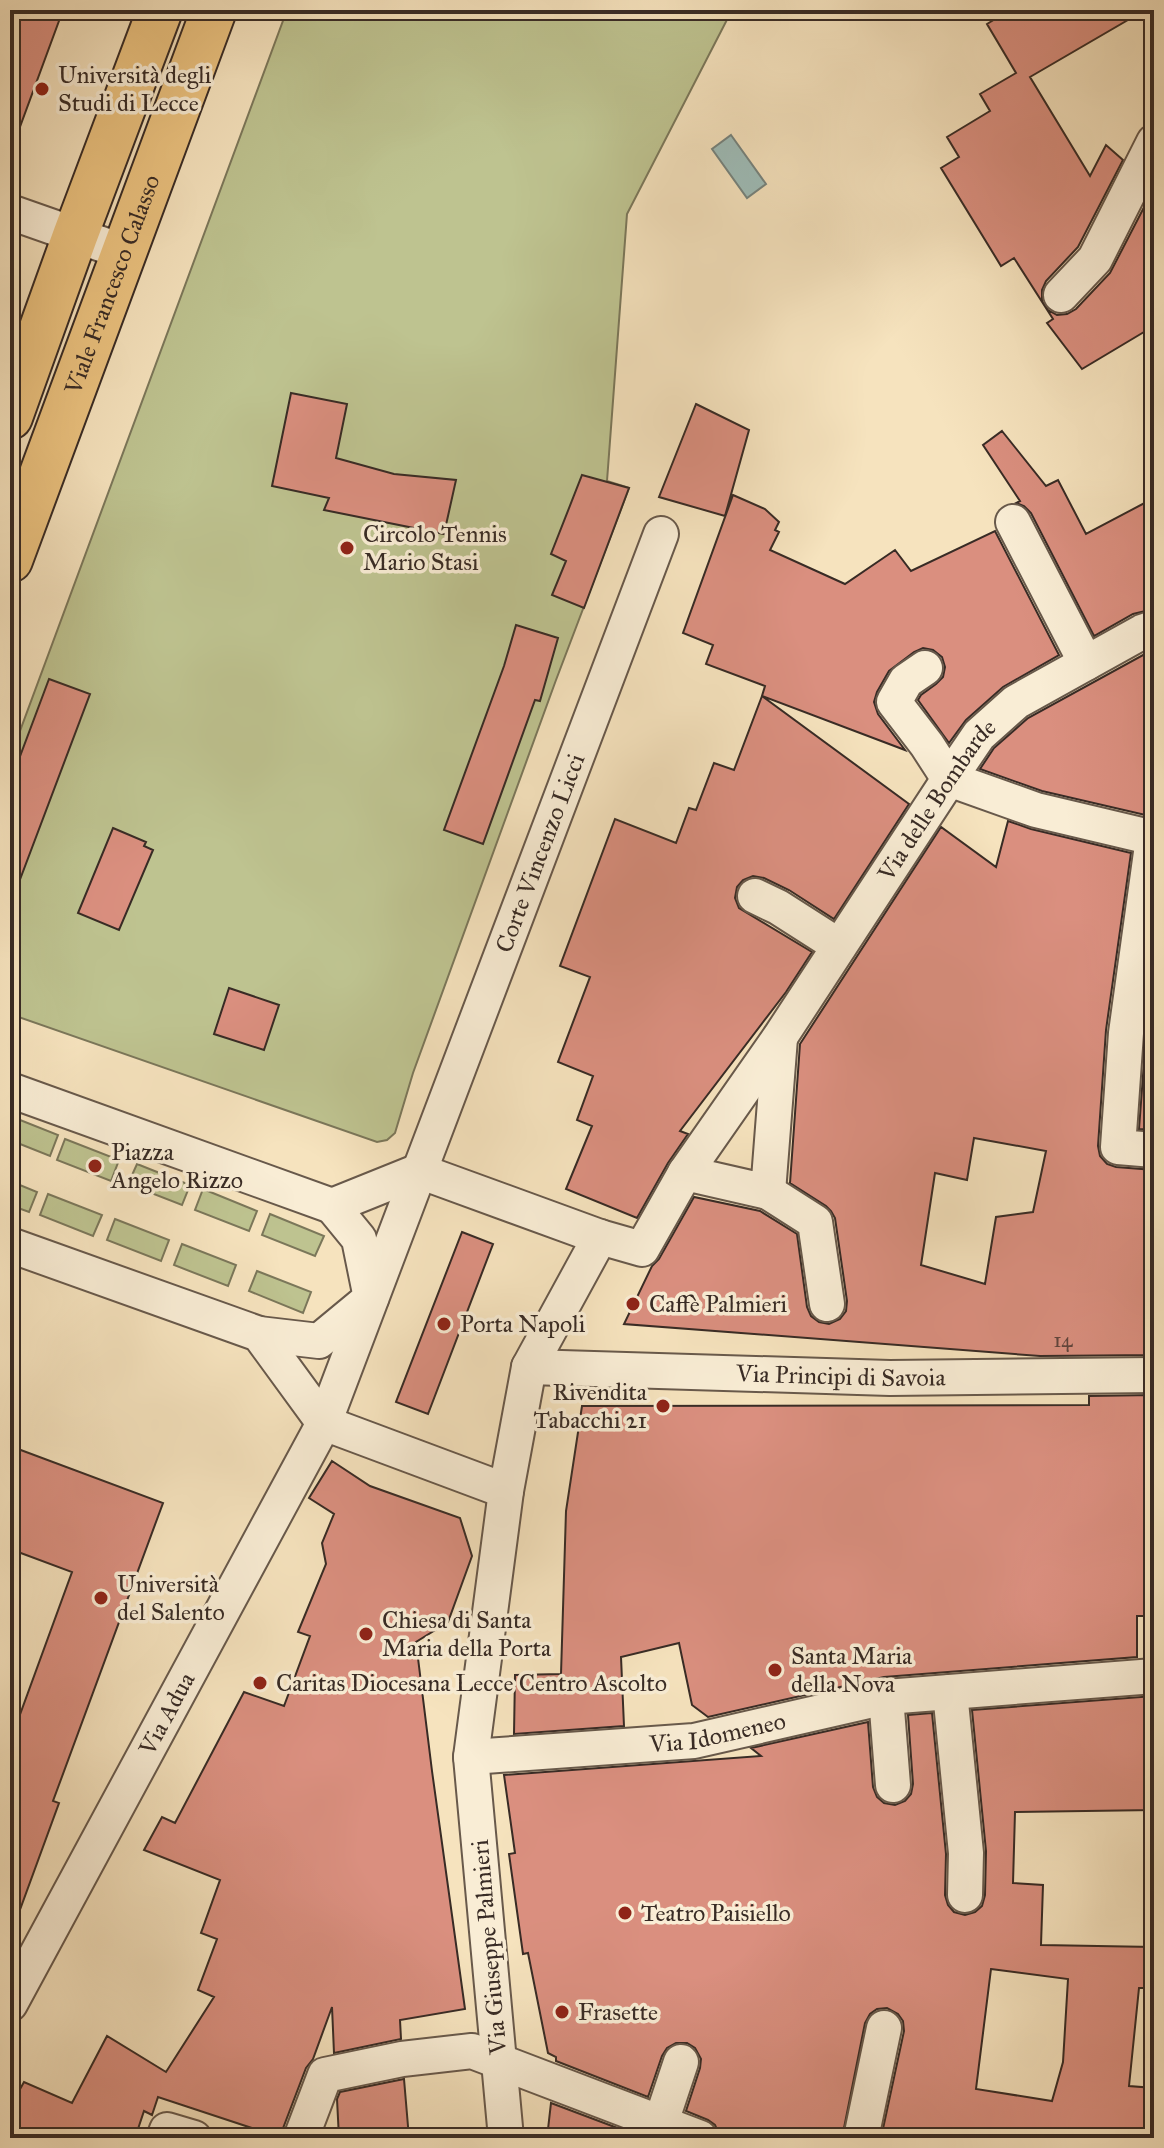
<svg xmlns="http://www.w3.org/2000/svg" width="1164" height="2148" viewBox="0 0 1164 2148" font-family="'IM FELL Great Primer',serif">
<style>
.green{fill:#bec390;stroke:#7b775a;stroke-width:2}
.water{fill:#9ebdb9;stroke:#75837e;stroke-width:2}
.building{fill:#da8f7f;stroke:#382b25;stroke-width:2;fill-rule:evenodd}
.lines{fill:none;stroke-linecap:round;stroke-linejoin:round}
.street-casing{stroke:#68594b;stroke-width:38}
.primary-casing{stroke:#382b25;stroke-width:48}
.street{stroke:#f9edd5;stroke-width:34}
.primary{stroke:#ebc27f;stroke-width:44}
.poi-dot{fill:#8f2418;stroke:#f9edd5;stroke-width:3}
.labels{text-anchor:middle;stroke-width:7;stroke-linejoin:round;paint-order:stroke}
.number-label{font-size:20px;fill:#60443c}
.poi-label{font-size:24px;fill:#382b25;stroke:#f9edd5;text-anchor:start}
.street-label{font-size:24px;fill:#382b25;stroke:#f9edd5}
</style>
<rect width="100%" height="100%" fill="#f6e3be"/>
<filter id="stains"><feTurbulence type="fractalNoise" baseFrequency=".0025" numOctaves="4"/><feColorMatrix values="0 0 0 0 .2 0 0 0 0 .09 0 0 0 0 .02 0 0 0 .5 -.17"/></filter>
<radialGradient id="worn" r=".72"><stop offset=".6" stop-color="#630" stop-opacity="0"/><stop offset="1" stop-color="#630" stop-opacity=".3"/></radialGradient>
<path class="green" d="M287 10H732L627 214 607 481 629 488 556 680 413 1073 395 1133 387 1140 377 1142 10 1014V758Z
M10 1116 58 1135 50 1156 10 1140Z
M65 1139 119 1160 111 1181 57 1160Z
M137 1164 190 1185 182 1205 128 1184Z
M10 1181 37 1192 29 1212 10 1205Z
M203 1189 257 1211 249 1231 195 1210Z
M48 1194 102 1215 93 1236 40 1215Z
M270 1214 324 1236 315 1256 262 1235Z
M115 1219 169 1240 161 1261 107 1240Z
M182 1244 236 1265 228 1286 174 1265Z
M257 1271 311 1292 303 1313 249 1291Z"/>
<path class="water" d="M731 135 766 184 747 198 712 149Z"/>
<path class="building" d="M10 10H63L14 143 10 142Z
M1010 10H1145L1030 77 1090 176 1106 145 1123 160 1078 247 1046 281 1042 290V301L1048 310 1057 315 1067 314 1076 309 1110 273 1154 188V326L1082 369 1047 323 1053 319 1014 258 1001 266 941 168 959 157 947 137 990 111 980 94 1016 73 987 24Z
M291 393 347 404 336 458 394 474 456 480 444 534 324 510 329 498 272 486Z
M696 404 749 430 725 516 659 497Z
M1002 431 1046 486 1058 480 1086 534 1154 498V609L1133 614 1094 636 1031 513 1024 506 1016 503 1020 501 983 445Z
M582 475 629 488 584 608 552 595 566 561 551 554Z
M733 495 765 509 779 522 775 530 779 532 770 550 845 584 895 550 911 571 995 531 1059 655 1003 687 966 720 949 743 918 700 921 695 936 684 943 677 945 667 942 657 933 650 923 648 914 652 889 671 877 692 874 702 878 714 905 750 762 696 765 686 706 664 713 645 683 633Z
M516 625 558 638 540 701 535 700 483 844 444 830 504 666Z
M1154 649V817L1042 791 980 769 994 748 1028 718Z
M49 679 90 694 13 898 10 897V783Z
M762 696 909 804 834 919 789 890 764 878 753 876 743 880 737 887 735 898 739 908 812 952 786 992 680 1131 688 1134 668 1163 637 1218 566 1189 592 1126 577 1120 593 1076 558 1062 590 977 560 966 615 819 676 843 689 808 696 810 714 763 734 770Z
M1008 821 1031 829 1131 853 1106 1030 1098 1146 1100 1156 1107 1164 1116 1167 1154 1170V1355L1040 1356 624 1324 652 1266 659 1259 694 1197 760 1211 797 1234 807 1307 811 1316 819 1322 829 1324 840 1319 846 1311 847 1301 835 1218 831 1211 826 1206 790 1183 800 1044 941 827 996 867ZM974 1138 1046 1151 1033 1212 996 1217 985 1284 921 1265 935 1173 967 1180Z
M113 828 146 842 144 846 153 850 119 930 78 913Z
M1154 977V1130L1139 1129 1146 1035Z
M229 988 279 1005 264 1050 214 1034Z
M462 1232 493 1244 428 1414 396 1402Z
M1154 1395V1616H1137V1657L884 1677 708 1717 692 1705 679 1643 621 1657 624 1726 514 1734 515 1675 561 1674 566 1511 582 1406 1089 1405V1396Z
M10 1446 163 1503 53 1801 59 1803 14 1926 10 1925V1742L72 1572 10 1549Z
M332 1461 370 1486 460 1518 472 1556 448 1622 416 1642 432 1771 465 2009 400 2020 401 2039 334 2053 332 2007 313 2059 306 2068 282 2131V2138L158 2097 152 2115 144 2111 137 2132 145 2136 144 2138H10V2107L24 2082 72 2103 107 2036 166 2072 214 1997 198 1990 217 1939 201 1933 220 1880 144 1850 162 1817 175 1823 244 1692 284 1706 310 1636 298 1632 326 1564 322 1543 334 1514 309 1498Z
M1154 1696V1810L1015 1812 1013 1883 1043 1885 1041 1945 1154 1947V1988H1139L1129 2086 1154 2088V2138H881L904 2031 903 2021 898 2014 887 2008 877 2009 870 2014 865 2023 842 2138H737L718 2132 715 2125 708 2120 686 2111 700 2068 701 2059 695 2048 687 2043H676L667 2048 662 2056 648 2097 556 2061V2057L548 2053 528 1953 523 1954 509 1854 515 1853 504 1775 761 1756 751 1748 868 1722 873 1787 877 1797 884 1803 895 1805 905 1801 911 1794 913 1784 908 1715 932 1713 946 1854 945 1895 948 1905 954 1912 965 1915 975 1912 982 1906 985 1895 986 1851 972 1710ZM991 1969 1068 1979 1063 2062 1052 2101 976 2089Z
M404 2079 409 2138H339L337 2099 340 2092Z
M551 2103 644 2138H547Z"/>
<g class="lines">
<defs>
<g id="street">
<path d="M10 212 124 252"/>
<path d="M1061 295 1095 259 1154 142"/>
<path d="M1013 522 1086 663"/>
<path d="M925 668 906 681 894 702 927 745 949 779"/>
<path d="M949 779 1036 810 1154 838"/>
<path d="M1153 838 1126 1033 1118 1147 1154 1150"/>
<path d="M755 896 778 907 839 946"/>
<path d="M10 1090 332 1206 419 1171"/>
<path id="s1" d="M419 1171 600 1237 642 1249 685 1173 780 1037 949 779 979 735 1016 702 1142 632 1154 628"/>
<path d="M685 1173 768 1192 780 1038"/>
<path d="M768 1192 815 1222 827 1304"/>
<path d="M10 1245 259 1334 324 1423"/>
<path d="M259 1334 319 1341 371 1298 359 1239 332 1206"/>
<path id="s2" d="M529 1367 890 1378 1154 1375"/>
<path d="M324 1423 506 1491"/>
<path d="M950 1692 966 1853 965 1895"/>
<path d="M886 1697 893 1785"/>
<path id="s3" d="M471 1757 694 1741 886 1697 1154 1676"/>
<path id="s4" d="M10 2004 324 1423 661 534"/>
<path d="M661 2122 681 2062"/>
<path d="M164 2138 167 2130 194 2138"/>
<path d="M301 2138 325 2075 402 2059 472 2051 700 2138"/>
<path d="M506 2138 471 1757 506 1491 529 1367 600 1237"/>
<path d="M861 2138 884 2028"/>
</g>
<g id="primary">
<path d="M10 417 75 236 160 10"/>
<path id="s5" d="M10 560 214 10"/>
</g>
</defs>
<use href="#street" class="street-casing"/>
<use href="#primary" class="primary-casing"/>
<use href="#street" class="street"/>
<use href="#primary" class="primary"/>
</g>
<g class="poi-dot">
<circle cx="42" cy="89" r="8"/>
<circle cx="347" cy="548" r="8"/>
<circle cx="95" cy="1166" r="8"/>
<circle cx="633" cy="1304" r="8"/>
<circle cx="444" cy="1324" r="8"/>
<circle cx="663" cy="1406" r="8"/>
<circle cx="101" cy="1598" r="8"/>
<circle cx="366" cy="1634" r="8"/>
<circle cx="775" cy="1670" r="8"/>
<circle cx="260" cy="1683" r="8"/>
<circle cx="625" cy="1913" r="8"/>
<circle cx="562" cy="2012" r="8"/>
</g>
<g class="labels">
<g class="number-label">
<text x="1063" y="1347">14</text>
</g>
<g class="poi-label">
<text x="58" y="83">Università degli<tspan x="58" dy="28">Studi di Lecce</tspan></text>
<text x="363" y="542">Circolo Tennis<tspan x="363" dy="28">Mario Stasi</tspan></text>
<text x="111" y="1160">Piazza<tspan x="111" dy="28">Angelo Rizzo</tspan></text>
<text x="649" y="1312">Caffè Palmieri</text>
<text x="460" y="1332">Porta Napoli</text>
<text x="647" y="1400" text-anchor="end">Rivendita<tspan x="647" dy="28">Tabacchi 21</tspan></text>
<text x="117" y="1592">Università<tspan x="117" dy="28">del Salento</tspan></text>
<text x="382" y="1628">Chiesa di Santa<tspan x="382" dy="28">Maria della Porta</tspan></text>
<text x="791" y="1664">Santa Maria<tspan x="791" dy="28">della Nova</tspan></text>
<text x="276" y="1691">Caritas Diocesana Lecce Centro Ascolto</text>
<text x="641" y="1921">Teatro Paisiello</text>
<text x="578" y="2020">Frasette</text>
</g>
<g class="street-label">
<text dy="8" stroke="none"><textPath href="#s5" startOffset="294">Viale Francesco Calasso</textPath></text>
<text dy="8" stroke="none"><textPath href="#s1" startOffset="774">Via delle Bombarde</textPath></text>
<text dy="8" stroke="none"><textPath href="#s4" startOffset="1270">Corte Vincenzo Licci</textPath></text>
<text dy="8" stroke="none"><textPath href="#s2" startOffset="312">Via Principi di Savoia</textPath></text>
<text dy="8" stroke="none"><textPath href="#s4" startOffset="330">Via Adua</textPath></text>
<text dy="8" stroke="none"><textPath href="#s3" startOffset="248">Via Idomeneo</textPath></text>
<text transform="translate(489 1947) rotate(-95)" y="8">Via Giuseppe Palmieri</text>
</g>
</g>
<rect width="1164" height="2148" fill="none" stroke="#f6e3be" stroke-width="40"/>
<rect x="12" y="12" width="1140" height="2124" fill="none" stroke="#382b25" stroke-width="4"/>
<rect x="20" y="20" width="1124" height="2108" fill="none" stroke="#382b25" stroke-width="2"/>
<rect width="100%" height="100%" filter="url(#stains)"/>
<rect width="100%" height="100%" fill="url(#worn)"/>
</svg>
